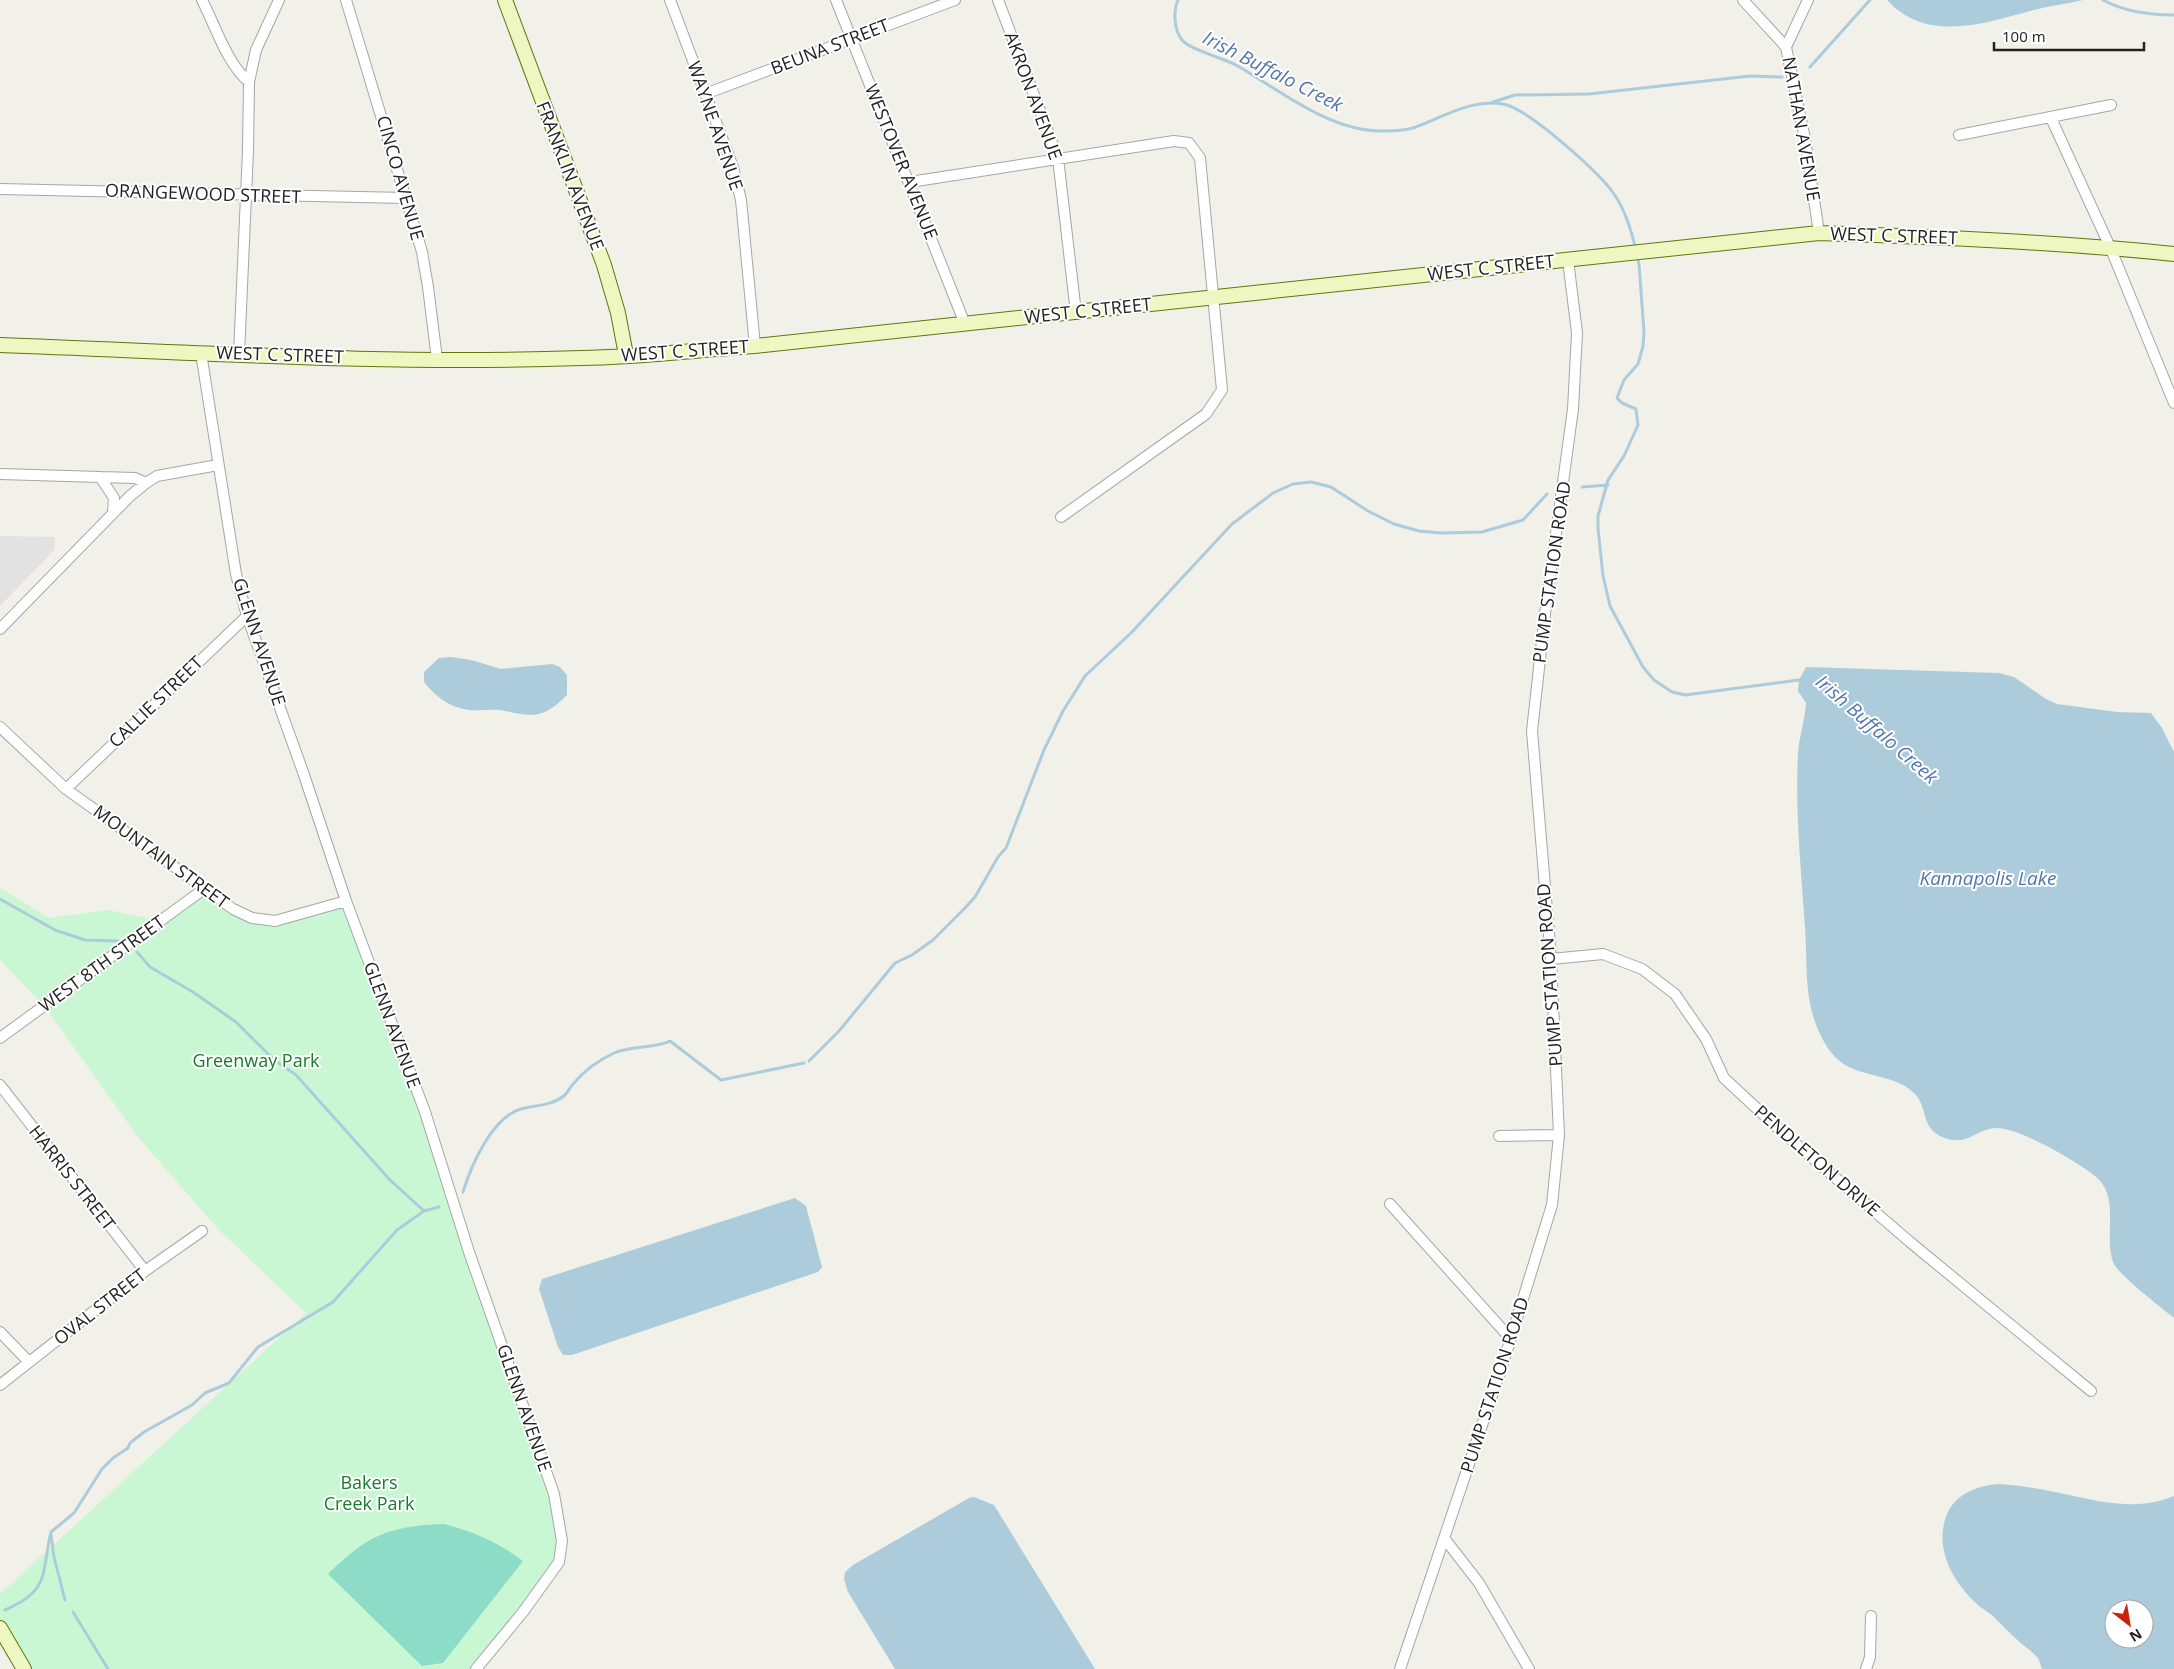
<svg xmlns="http://www.w3.org/2000/svg" width="2174" height="1669" viewBox="0 0 2174 1669" font-family="'Open Sans',sans-serif">
<style>
.park{fill:#caf7d3}
.pitch{fill:#8cdcc7}
.parking{fill:#e2e2e2}
.water{fill:#acccdc;fill-rule:evenodd}
.lines{fill:none;stroke-linecap:round;stroke-linejoin:round}
.stream{stroke:#acccdc;stroke-width:3}
.street-casing{stroke:#a6a6a6;stroke-width:12}
.secondary-casing{stroke:#5e770b;stroke-width:16}
.street{stroke:#fff;stroke-width:10}
.secondary{stroke:#eef7c1;stroke-width:14}
.labels{text-anchor:middle;stroke-width:4;stroke-linejoin:round;paint-order:stroke}
.street-label{font-size:18px;fill:#222;stroke:#fff}
.park-label{font-size:18px;fill:#127e28;stroke:#fff}
.water-label{font-size:19px;font-style:italic;fill:#5275ae;stroke:#fff}
</style>
<rect width="100%" height="100%" fill="#f1f0e9"/>
<path class="park" d="M0 888 49 918 108 910 161 921 204 889 239 911 275 921 346 901 554 1494 559 1562 476 1669H24L0 1624V1594L306 1313 218 1229 138 1137 45 1007 0 960Z"/>
<path class="pitch" d="M444 1524C477 1533 495 1541 523 1561L443 1663 422 1666 328 1574C368 1535 388 1526 444 1524Z"/>
<path class="parking" d="M0 536 55 537 54 550 0 606Z"/>
<path class="water" d="M1887 0H2083C2068 4 2053 5 2038 9 1988 22 1928 45 1887 0Z
M451 657 471 660 501 669 552 664 560 667 567 675V695C559 703 550 711 539 714 526 717 513 712 500 710 490 709 479 711 469 710 450 708 435 696 424 682V672L439 658Z
M1806 667 1999 673 2014 677 2046 699 2057 704 2117 712 2151 713 2162 728 2174 752V1318C2163 1309 2119 1275 2114 1264 2102 1237 2122 1198 2095 1176 2077 1162 2020 1128 1997 1128 1975 1128 1968 1149 1940 1136 1921 1126 1928 1108 1915 1094 1894 1072 1856 1079 1835 1057 1823 1044 1815 1025 1811 1008 1805 981 1807 954 1805 927 1801 869 1795 811 1798 754 1799 737 1805 720 1806 703L1798 691 1799 680Z
M795 1198 806 1206 822 1267 818 1272 572 1355H563L558 1347 539 1289 542 1279Z
M1999 1484C2015 1485 2030 1487 2045 1490 2088 1498 2132 1514 2174 1496V1669H2042L2038 1658 2031 1651C2018 1642 2006 1629 1995 1618 1990 1613 1984 1610 1979 1606 1953 1583 1932 1547 1948 1512 1957 1493 1980 1485 1999 1484ZM2114 1609H2144V1639H2114Z
M974 1497 994 1505 1095 1669H895L848 1592 844 1579 845 1572 853 1565 969 1498Z"/>
<g class="lines">
<path class="stream" d="M1178 0C1173 11 1174 30 1182 40 1190 50 1223 58 1236 65 1280 90 1330 132 1383 131 1393 131 1403 131 1413 128 1441 118 1476 96 1507 105 1532 113 1602 174 1616 197 1625 211 1632 233 1636 250
M2103 0C2125 12 2149 15 2174 15
M1810 67 1870 0
M1493 102 1515 95 1589 94 1750 76 1782 77
M1637 256 1639 264 1644 332 1643 346 1638 364 1624 380 1617 398 1622 403 1636 409 1638 425 1624 456 1608 480 1598 516V528L1603 576 1610 606 1643 667 1654 680 1672 692 1685 695 1799 680 1803 682
M1582 487 1608 485
M0 899 55 930 85 940 119 941
M137 952 150 967 193 992 236 1022 273 1059 296 1075 390 1180 424 1211
M809 1061 839 1031 895 963 912 955 933 940 965 908 975 897 998 857 1006 848 1044 750 1063 711 1085 676 1131 633 1232 524 1273 493 1293 484 1311 482 1331 487 1368 511 1394 524 1419 531 1441 533 1482 532 1523 520 1547 494
M463 1192C471 1166 492 1117 521 1109 536 1105 552 1106 565 1095 568 1092 570 1087 574 1083 584 1071 599 1060 614 1053 630 1046 657 1048 670 1041L721 1080 804 1063
M51 1535 54 1557 65 1600
M5 1610C51 1590 41 1574 51 1532L74 1513 102 1469 113 1458 128 1448 130 1443 144 1432 192 1405 205 1393 229 1383 258 1347 333 1302 397 1230 424 1211 439 1207
M73 1612 108 1669"/>
<defs>
<path id="street" d="M202 0C215 25 227 64 249 82
M346 0 422 252 428 287 437 359
M670 0 733 167 741 200 755 346
M836 0 965 324
M998 0 1058 158 1076 313
M1743 0 1786 47
M1808 0 1786 47 1805 139 1819 233
M705 94 955 0
M2051 118 2110 247 2174 403
M1959 135 2111 105
M910 182 1174 141 1189 143 1200 158 1222 390 1206 414 1061 517
M0 189 406 198
M201 353 236 574 247 616 303 772 346 901 425 1112 469 1252 554 1494 562 1541 559 1562 523 1612 476 1669
M239 354 248 151 249 82 256 50 279 0
M0 474 100 477 114 498 113 513
M100 477 135 478 146 483 157 476 218 465
M0 629 130 496 146 483
M0 727 66 789 233 909 252 918 275 921 346 901
M66 789 247 616
M1551 959 1603 954 1642 969 1675 994 1706 1039 1724 1078 1780 1130 1910 1242 2091 1391
M0 1038 204 889
M0 1085 145 1271
M1499 1136 1559 1135
M1390 1204 1510 1338
M0 1332 29 1362
M0 1385 145 1271 202 1231
M1444 1538 1479 1583 1529 1669
M1400 1669 1505 1357 1552 1205 1559 1135 1551 959 1532 731 1545 614 1573 409 1577 333 1568 260
M1866 1669 1870 1657 1871 1616"/>
<path id="secondary" d="M505 0 604 265 618 313 626 355
M0 345C193 352 388 365 581 358 639 357 697 350 755 346L1819 233C1938 237 2056 242 2174 254
M0 1628 24 1669"/>
</defs>
<use href="#street" class="street-casing"/>
<use href="#secondary" class="secondary-casing"/>
<use href="#street" class="street"/>
<use href="#secondary" class="secondary"/>
</g>
<g class="labels">
<g class="street-label">
<text transform="translate(830 47) rotate(-21)" y="6">BEUNA STREET</text>
<text transform="translate(1033 96) rotate(70)" y="6">AKRON AVENUE</text>
<text transform="translate(715 126) rotate(71)" y="6">WAYNE AVENUE</text>
<text transform="translate(1801 129) rotate(80)" y="6">NATHAN AVENUE</text>
<text transform="translate(901 162) rotate(68)" y="6">WESTOVER AVENUE</text>
<text transform="translate(570 176) rotate(69)" y="6">FRANKLIN AVENUE</text>
<text transform="translate(400 178) rotate(74)" y="6">CINCO AVENUE</text>
<text transform="translate(203 194) rotate(2)" y="6">ORANGEWOOD STREET</text>
<text transform="translate(1894 236) rotate(2)" y="6">WEST C STREET</text>
<text transform="translate(1491 268) rotate(-6)" y="6">WEST C STREET</text>
<text transform="translate(1088 311) rotate(-6)" y="6">WEST C STREET</text>
<text transform="translate(685 351) rotate(-4)" y="6">WEST C STREET</text>
<text transform="translate(280 355) rotate(2)" y="6">WEST C STREET</text>
<text transform="translate(1552 572) rotate(-82)" y="6">PUMP STATION ROAD</text>
<text transform="translate(259 642) rotate(72)" y="6">GLENN AVENUE</text>
<text transform="translate(156 702) rotate(-44)" y="6">CALLIE STREET</text>
<text transform="translate(161 857) rotate(36)" y="6">MOUNTAIN STREET</text>
<text transform="translate(102 964) rotate(-36)" y="6">WEST 8TH STREET</text>
<text transform="translate(1550 975) rotate(-94)" y="6">PUMP STATION ROAD</text>
<text transform="translate(392 1025) rotate(70)" y="6">GLENN AVENUE</text>
<text transform="translate(1817 1161) rotate(41)" y="6">PENDLETON DRIVE</text>
<text transform="translate(72 1178) rotate(52)" y="6">HARRIS STREET</text>
<text transform="translate(100 1307) rotate(-38)" y="6">OVAL STREET</text>
<text transform="translate(1495 1385) rotate(-72)" y="6">PUMP STATION ROAD</text>
<text transform="translate(524 1408) rotate(71)" y="6">GLENN AVENUE</text>
</g>
<g class="park-label">
<text x="256" y="1067">Greenway Park</text>
<text x="369" y="1489">Bakers<tspan x="369" dy="21">Creek Park</tspan></text>
</g>
<g class="water-label">
<text transform="translate(1273 71) rotate(27)" y="7">Irish Buffalo Creek</text>
<text transform="translate(1877 729) rotate(41)" y="7">Irish Buffalo Creek</text>
<text x="1988" y="885">Kannapolis Lake</text>
</g>
</g>
<g transform="translate(2129 1624) rotate(149)"><circle r="24" fill="#ffffff" stroke="#a7a7a7"/>
<path d="M0-4L9 19L0 12L-9 19Z" fill="#c9220a"/>
<text y="-8" font-size="14" font-weight="bold" text-anchor="middle" fill="#222222">N</text>
</g>
<path d="M1994 42v8h150v-8" fill="none" stroke="#222222" stroke-width="2.5"/>
<text x="2002" y="42" font-size="15" fill="#222222" stroke="#ffffff" stroke-width="4" paint-order="stroke">100 m</text>
</svg>
